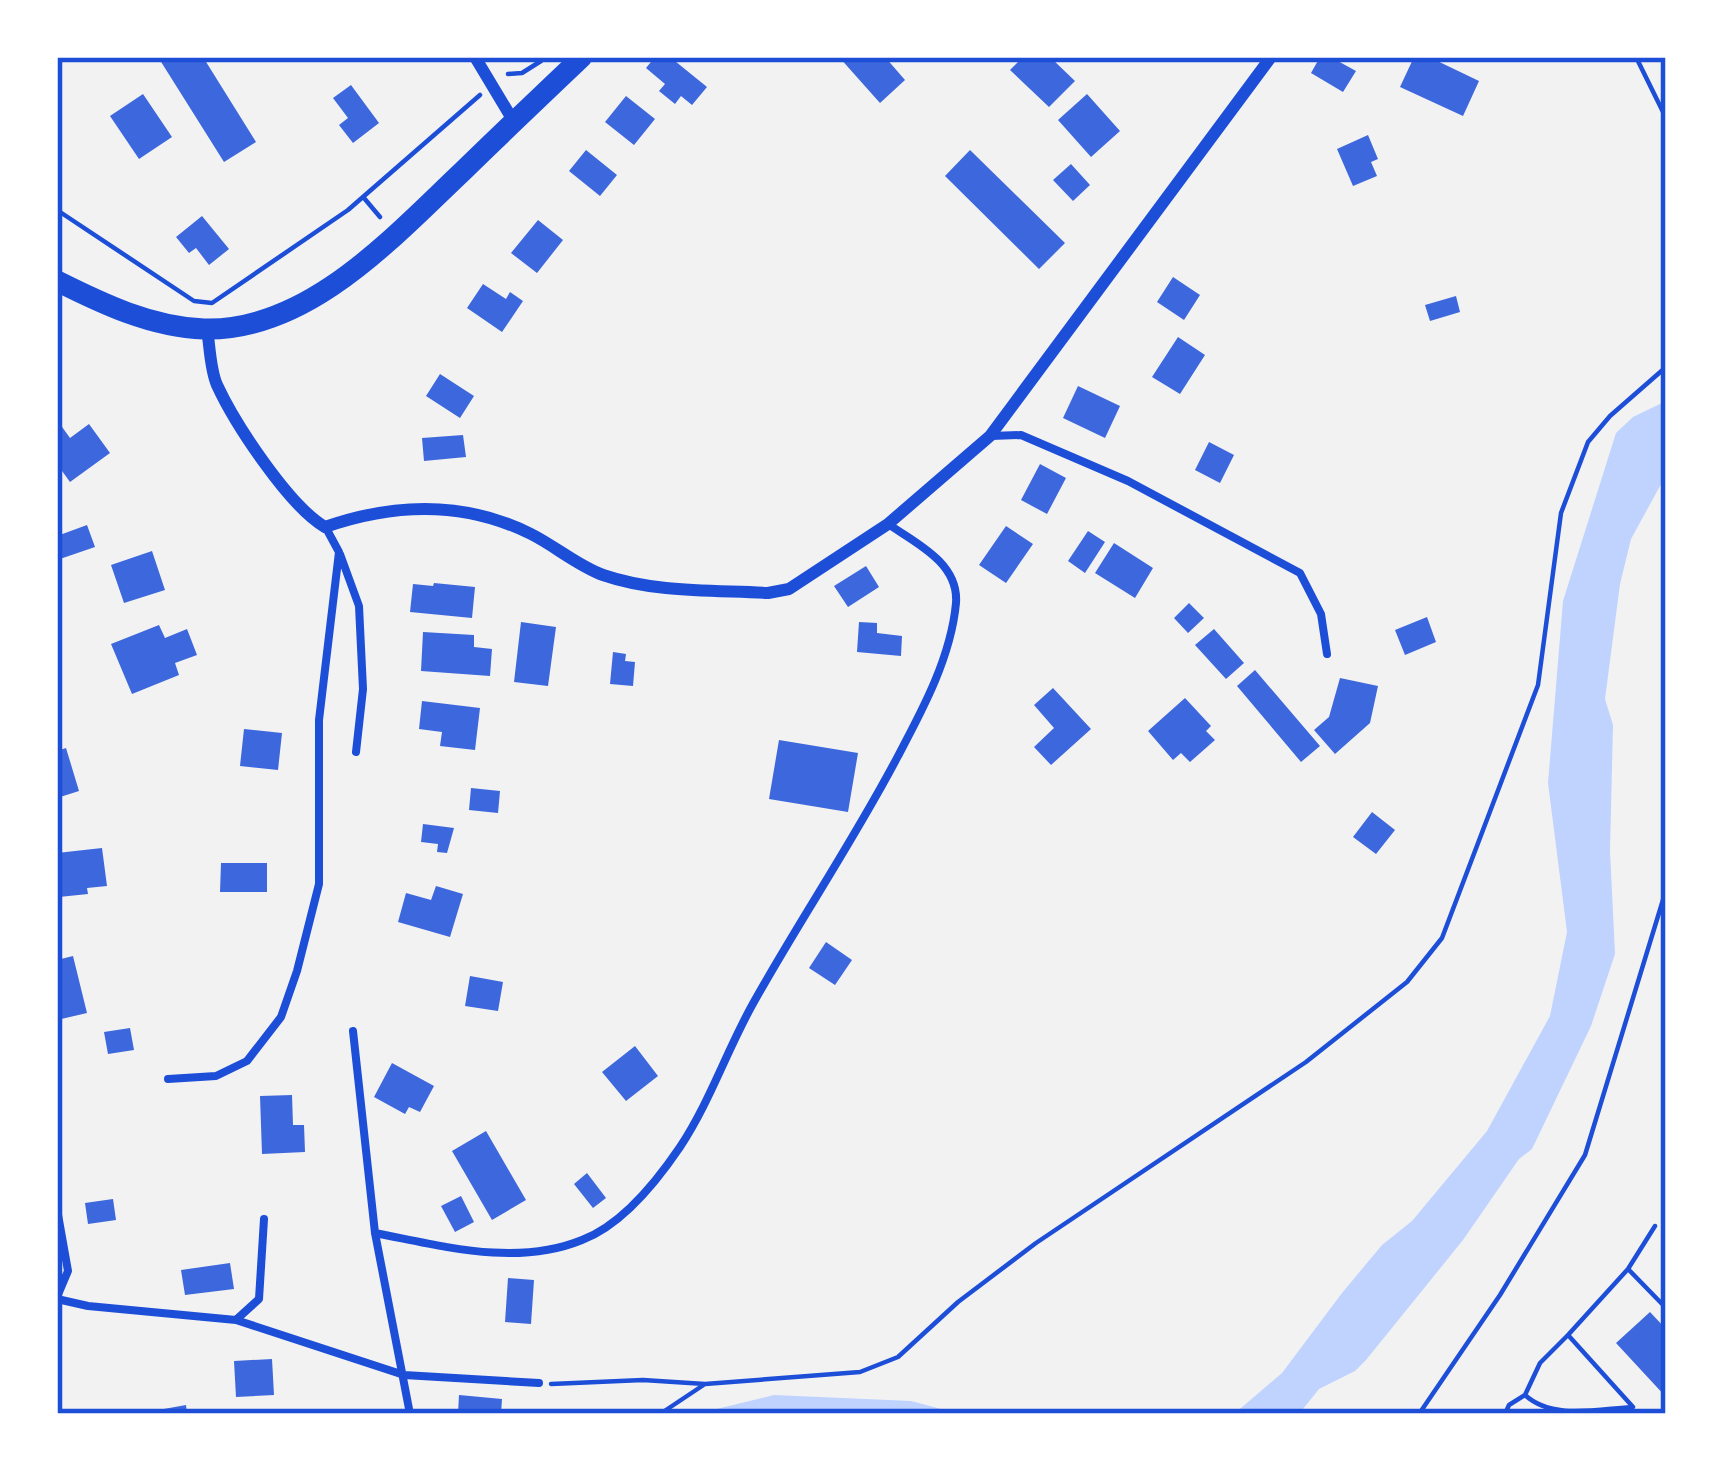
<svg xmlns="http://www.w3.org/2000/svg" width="1723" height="1471" viewBox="0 0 1723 1471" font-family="Manrope,sans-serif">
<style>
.water{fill:#bfd3fe}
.building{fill:#3d67dc}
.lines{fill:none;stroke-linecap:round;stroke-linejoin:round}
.path{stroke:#1d4ed8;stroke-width:4.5}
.service{stroke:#1d4ed8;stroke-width:8}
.minor{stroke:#1d4ed8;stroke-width:12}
.secondary{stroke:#1d4ed8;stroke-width:21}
.neatline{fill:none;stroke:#1d4ed8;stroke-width:4.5}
</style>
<rect width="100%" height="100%" fill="#f2f2f2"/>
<path class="water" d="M1666 401V475L1631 539 1620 584 1605 699 1613 725 1610 851 1615 954 1591 1026 1532 1149 1519 1159 1463 1240 1366 1360 1355 1371 1319 1389 1299 1414H1234L1282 1373 1342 1293 1382 1245 1412 1221 1487 1131 1550 1016 1567 932 1548 783 1563 601 1616 433 1633 417Z
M774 1395 911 1401 960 1414H696Z"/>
<path class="building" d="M158 57H203L256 142 224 162Z
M655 57H670L707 87 692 105 681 96 675 104 659 91 665 84 646 68Z
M839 57H885L905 80 880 103Z
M1023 57H1050L1075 81 1049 107 1010 70Z
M1320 57 1336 60 1356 71 1343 92 1311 73Z
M1414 57H1429L1479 81 1463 116 1400 87Z
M351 85 379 123 353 143 339 125 348 118 333 98Z
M143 94 172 137 139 159 110 116Z
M1087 94 1120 131 1091 157 1058 120Z
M626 96 655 119 634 145 605 122Z
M1368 135 1378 159 1371 162 1377 176 1353 186 1337 149Z
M586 150 617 175 600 196 569 171Z
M970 150 1065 243 1039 269 945 176Z
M1071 164 1090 185 1073 201 1053 180Z
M202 216 229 249 209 265 196 248 189 253 176 237Z
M538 220 563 240 537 273 511 253Z
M1173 277 1200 295 1184 320 1157 302Z
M483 284 506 299 510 292 523 301 502 332 467 308Z
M1456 296 1460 312 1430 321 1425 305Z
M1178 337 1205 355 1180 394 1152 377Z
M440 374 474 396 460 418 426 396Z
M1078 386 1120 406 1105 438 1063 418Z
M60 424 70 438 89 424 110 453 70 482 57 464Z
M463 435 466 457 424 461 422 438Z
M1209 442 1234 455 1220 483 1195 470Z
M1040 464 1066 478 1047 514 1021 500Z
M87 525 95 547 57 560V536Z
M1006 526 1033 544 1006 583 979 565Z
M1088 531 1105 542 1085 573 1068 561Z
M1114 543 1153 568 1135 598 1095 573Z
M152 551 165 590 124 603 111 565Z
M866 566 879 587 848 607 834 586Z
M434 583 475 587 472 618 410 612 413 584 433 586Z
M1189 603 1204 618 1188 633 1174 618Z
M1427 617 1436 642 1405 655 1395 630Z
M521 622 556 627 548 686 514 682Z
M859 622 877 623V633L902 636 901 656 857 652Z
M159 625 165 638 187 629 197 655 175 663 179 675 132 694 111 644Z
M1214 629 1244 663 1226 679 1195 645Z
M423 632 474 635V647L492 649 490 676 421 671Z
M613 652 626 654 625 661 635 662 633 686 610 684Z
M1255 670 1320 746 1301 762 1237 686Z
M1340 678 1378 686 1370 723 1335 754 1314 730 1329 717Z
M1053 688 1091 729 1051 765 1034 747 1054 728 1034 705Z
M1185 698 1211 726 1206 731 1215 740 1190 762 1181 753 1173 760 1148 731Z
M422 701 480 708 475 750 440 746 442 732 419 729Z
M244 729 282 733 278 770 240 766Z
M779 740 858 753 848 812 769 799Z
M66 748 79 791 57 798V751Z
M471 788 500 791 498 813 469 810Z
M1372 812 1395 830 1376 854 1353 837Z
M423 824 454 828 447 853 437 852 438 844 421 842Z
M102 848 107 886 87 888 88 894 59 897 57 853Z
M221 863H267V892H220Z
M436 886 463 894 450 937 398 922 406 893 431 900Z
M826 942 852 960 835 985 809 968Z
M73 956 87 1013 57 1020V960Z
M470 976 503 982 498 1011 465 1006Z
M130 1028 134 1050 108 1054 104 1032Z
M635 1046 658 1076 626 1101 602 1072Z
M392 1063 434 1086 420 1112 409 1107 405 1114 374 1097Z
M292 1095 293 1125H304L305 1152 262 1154 260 1096Z
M486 1131 526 1200 492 1220 452 1151Z
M587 1173 606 1198 593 1208 574 1184Z
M461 1196 474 1222 455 1232 441 1206Z
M113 1199 116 1220 88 1224 85 1203Z
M230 1263 234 1289 185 1295 181 1270Z
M508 1278 534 1280 531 1324 505 1322Z
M1650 1312 1666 1329V1397L1616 1343Z
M272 1359 274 1395 236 1397 234 1361Z
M459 1395 502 1399 501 1414H458Z
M186 1405 187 1414H147V1412Z"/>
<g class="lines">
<path class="path" d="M1636 57 1666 118
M508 74 522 73 541 61
M364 198 380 217
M57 210 194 301 212 303 348 210 480 95
M1628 1269 1666 1308
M551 1384 643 1380 705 1384 821 1375 860 1372 898 1357 958 1302 1036 1243 1306 1062 1407 982 1442 938 1538 685 1561 513 1588 442 1610 416 1666 367
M1525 1395C1552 1420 1597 1409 1633 1407
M660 1414 705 1384
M1419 1414 1500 1295 1585 1155 1666 890
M1505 1414 1509 1405 1525 1395 1540 1363 1568 1335
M1626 1414 1633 1407 1568 1335 1628 1269 1655 1226"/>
<path class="service" d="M991 436 1021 435 1128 481 1300 573 1321 614 1327 654
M340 554 359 606 363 689 356 752
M353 1031 375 1233 410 1414
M168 1079 216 1076 247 1061 281 1017 297 971 319 884V720L339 552 326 528
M57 1209 68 1271 57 1297
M375 1233C443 1246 516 1267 582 1240 622 1225 657 1181 680 1147 710 1102 728 1047 755 1000 801 918 854 840 898 756 923 709 951 657 956 603 959 563 916 543 888 524
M57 1299 88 1306 236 1320 404 1375 539 1383
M237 1319 259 1299 264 1219"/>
<path class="minor" d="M475 57 514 122
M207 329C210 347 210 369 217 385 235 424 289 506 325 527 394 503 465 501 531 534 555 546 578 566 603 575 655 593 714 590 768 593L789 589 888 524 990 436 1271 57"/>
<path class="secondary" d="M57 281C103 304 151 327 204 329 308 332 393 237 463 171 502 133 542 95 582 57"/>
</g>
<rect width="1723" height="1471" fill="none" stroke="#ffffff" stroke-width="120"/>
<rect x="60" y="60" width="1603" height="1351" class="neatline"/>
</svg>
